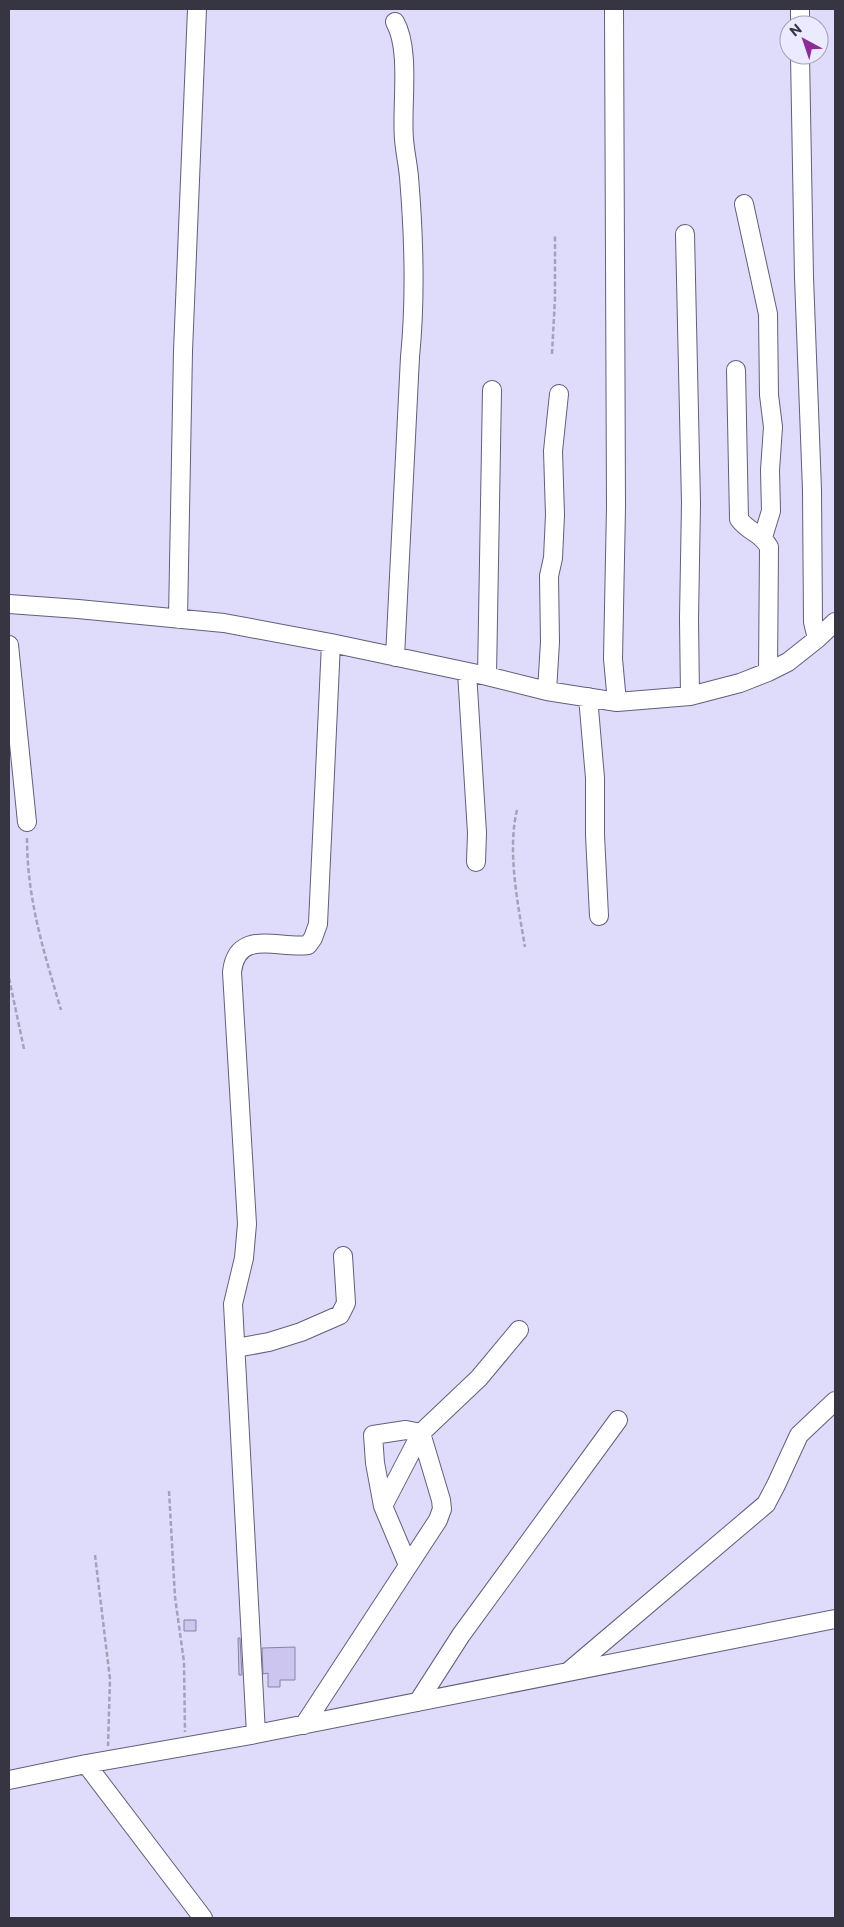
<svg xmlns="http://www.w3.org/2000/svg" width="844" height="1927" viewBox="0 0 844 1927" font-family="Commissioner,sans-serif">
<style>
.building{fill:#cbc5ef;stroke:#8783a0}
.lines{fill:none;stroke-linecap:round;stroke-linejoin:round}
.minor-casing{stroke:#625f7a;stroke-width:20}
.path{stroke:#a5a1bb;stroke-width:2.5;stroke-dasharray:5 2.5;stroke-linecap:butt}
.minor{stroke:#fff;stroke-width:18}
</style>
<rect width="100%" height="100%" fill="#dfdbfb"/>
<path class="building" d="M184 1620H196V1631H184Z
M238 1638H240L242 1675H239Z
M295 1647V1680H280V1687H268V1673L263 1674 262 1648Z"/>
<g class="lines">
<defs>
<path id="minor" d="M614 9 616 507 613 659 617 702
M800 9V25
M395 22C411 50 401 107 404 139 405 152 408 165 409 177 414 237 416 297 410 357L395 657
M800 55 804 277 812 490 813 622 817 639
M744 204 768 314 769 395 773 427 770 470 771 511 763 537
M685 234 691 503 689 619 690 696
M736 370 739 519C749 533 760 531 769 547L768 672
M9 604 78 609 224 623 331 643 487 676 547 691 617 702 690 696 740 683 768 672 788 662 817 639 835 622
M178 619 183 351 197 9
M9 645 27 822
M467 672 477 833 476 862
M487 676 492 390
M547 691 550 642 549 576 553 558 555 515 553 451 559 394
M588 697 595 778V835L599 916
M236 1348 269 1342 301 1332 340 1315 346 1303 343 1256
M408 1565 383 1506 421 1433 479 1378 519 1330
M568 1672 766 1504 776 1485 799 1435 835 1401
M418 1702 461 1635 618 1420
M304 1725 438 1520 442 1509 441 1500 421 1433 406 1430 373 1435 375 1463 383 1506
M256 1734 233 1304 244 1258 247 1224 232 972C237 928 278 949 308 945L313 938 318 924 331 643
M86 1764 203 1918
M9 1780 86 1764 256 1734 835 1619"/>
</defs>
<use href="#minor" class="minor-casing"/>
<path class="path" d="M552 354 555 298V235
M517 810C507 851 518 905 525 947
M27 838C27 900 44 952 61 1010
M9 978 24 1049
M169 1491 175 1597 184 1662 185 1732
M95 1555 110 1679 108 1746"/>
<use href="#minor" class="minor"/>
</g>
<rect width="844" height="1927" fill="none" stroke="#373542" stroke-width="20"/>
<g transform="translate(804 40) rotate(320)"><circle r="24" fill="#eceafe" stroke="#a4a2b3"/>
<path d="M0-4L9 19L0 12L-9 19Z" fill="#8c2d97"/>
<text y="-8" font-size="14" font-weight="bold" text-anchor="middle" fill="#373542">N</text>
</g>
</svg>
